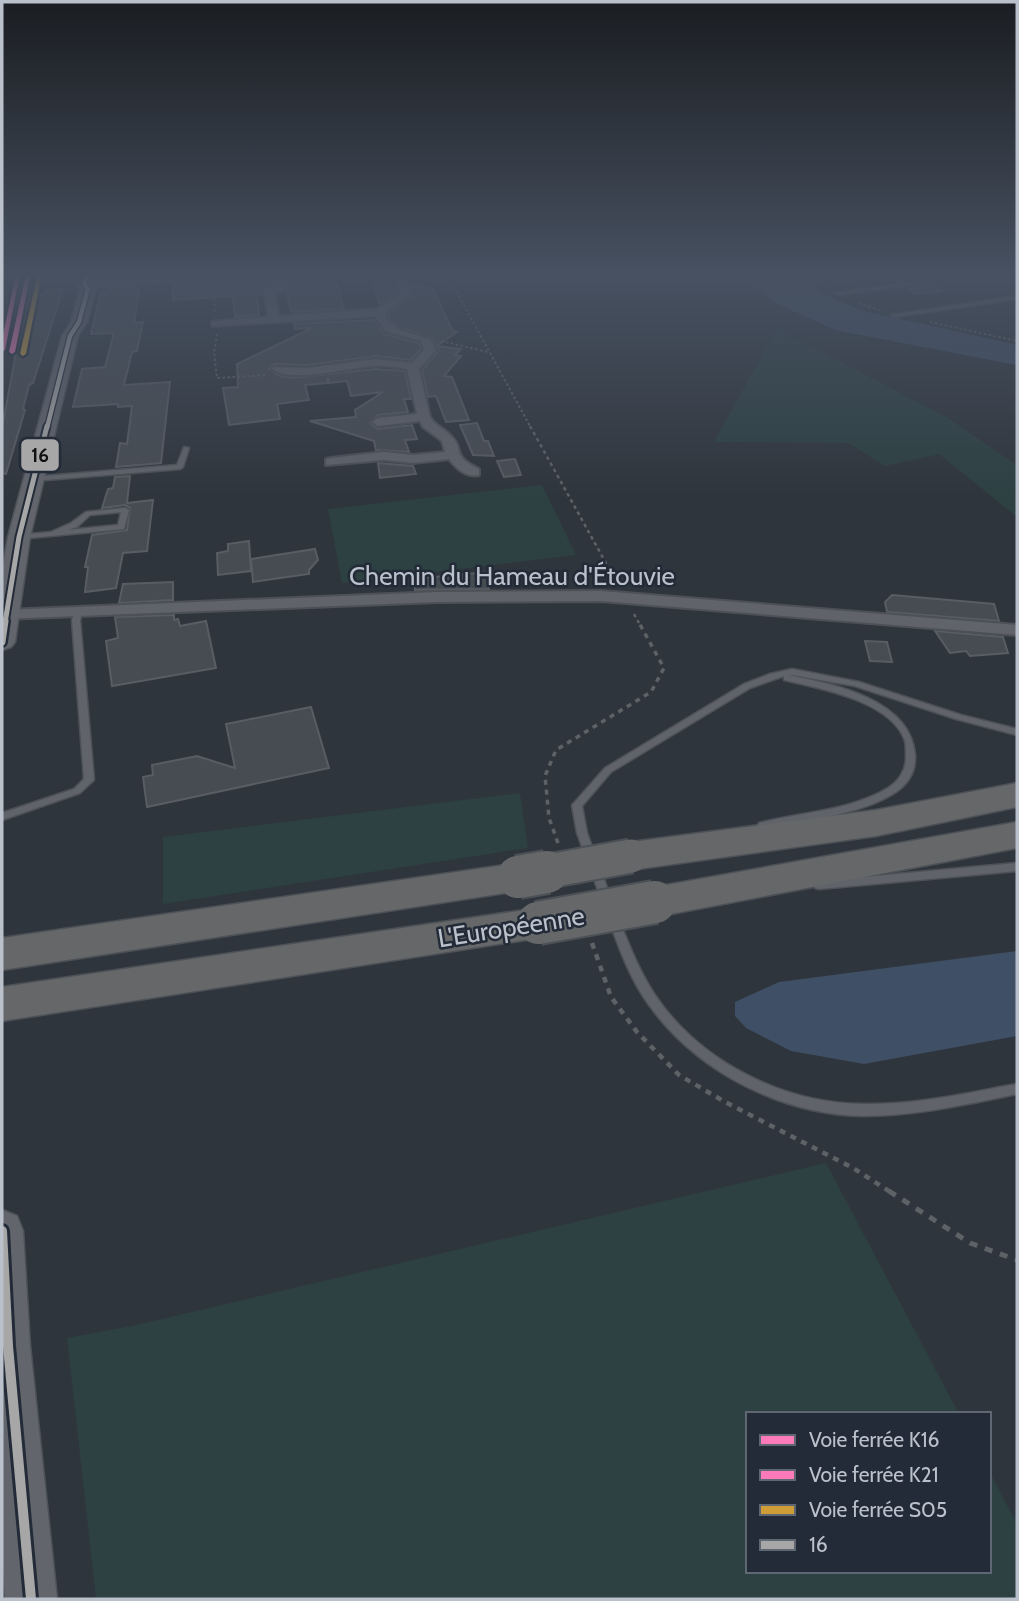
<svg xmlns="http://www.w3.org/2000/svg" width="1019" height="1601" viewBox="0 0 1019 1601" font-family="Cabin,sans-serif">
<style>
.green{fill:#2d4042}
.water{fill:#3f4f65}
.building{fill:#474c52;stroke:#585c63;stroke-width:2}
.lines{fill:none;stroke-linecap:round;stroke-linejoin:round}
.service-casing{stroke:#4d5157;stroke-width:3}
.minor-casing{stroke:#4d5157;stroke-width:4}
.primary-casing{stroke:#4d5158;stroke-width:3}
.motorway-casing{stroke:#4c5157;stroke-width:3}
.path-far4{stroke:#5d6267;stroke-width:2;stroke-dasharray:2.5 2.5;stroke-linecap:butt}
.path-far3{stroke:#5d6267;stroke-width:2.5;stroke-dasharray:3.5 3.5;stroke-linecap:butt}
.path-far2{stroke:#5d6267;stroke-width:3.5;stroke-dasharray:5 5;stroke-linecap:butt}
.path-far1{stroke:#5d6267;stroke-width:4.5;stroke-dasharray:6 6;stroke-linecap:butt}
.path{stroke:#5d6267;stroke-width:5;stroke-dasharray:8 8;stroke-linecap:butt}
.service{fill:#60636a;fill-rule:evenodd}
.minor{fill:#60636a;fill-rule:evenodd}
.primary{fill:#62656c;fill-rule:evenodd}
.motorway{fill:#656769;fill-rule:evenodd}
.motorway-bridge-far1-casing{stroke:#4c5157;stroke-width:37;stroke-linecap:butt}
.motorway-bridge-casing{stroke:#4c5157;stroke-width:46;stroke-linecap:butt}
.motorway-bridge-far1{stroke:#656769;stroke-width:33}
.motorway-bridge{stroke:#656769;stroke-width:42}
.bus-1-far3-casing{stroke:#222b37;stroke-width:7}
.bus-1-far2-casing{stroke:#222b37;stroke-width:9}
.bus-1-far1-casing{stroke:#222b37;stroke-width:12}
.bus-1-casing{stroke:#222b37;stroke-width:16}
.bus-1-far3{stroke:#a7a7a7;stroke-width:4.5}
.bus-1-far2{stroke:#a7a7a7;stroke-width:5}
.bus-1-far1{stroke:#a7a7a7;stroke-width:7}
.bus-1{stroke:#a7a7a7;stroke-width:10}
.rail-1-casing{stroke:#222b37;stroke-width:5}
.rail-2-casing{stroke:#222b37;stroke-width:5}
.rail-3-casing{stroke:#222b37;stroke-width:5}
.rail-1{fill:#fc7aba;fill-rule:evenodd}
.rail-2{fill:#fc7aba;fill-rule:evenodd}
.rail-3{fill:#cf9d38;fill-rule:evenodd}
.labels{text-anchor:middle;stroke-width:5;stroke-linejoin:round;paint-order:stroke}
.street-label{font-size:26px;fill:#bbc1cb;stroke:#222b37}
.line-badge{stroke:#222b37;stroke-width:2.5}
.pale-badge-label{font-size:19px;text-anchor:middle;font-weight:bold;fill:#111}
</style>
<rect width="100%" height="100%" fill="#2f353c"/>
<path class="green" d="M777 329 946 417 1017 465V517L939 454 885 466 848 443 714 442Z
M542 485 576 555 342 583 328 509Z
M520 793 528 848 163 904V837Z
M826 1163 959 1414H748V1571H989V1471L1017 1524V1599H96L67 1338 132 1326Z"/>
<path class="water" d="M743 274H802L823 294 860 310 1017 345V365L835 330 780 305 744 279Z
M1017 951V1036L864 1064 791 1051 746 1028 735 1016V1002L779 982Z"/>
<path class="building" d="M369 274 388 278 397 294 380 304Z
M886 274H915L942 291 916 294 908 289 917 287 916 281 898 282Z
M334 275 344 309 291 312 287 292 291 288 288 278Z
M273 277 274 284 263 287 262 294 257 295 259 315 235 317 233 296 173 300V284Z
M409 283 433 289 452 330 457 332 437 346 461 349 455 355 461 356 444 376 452 377 469 420 446 422 436 396 428 397 422 370 439 350 432 338 401 328 388 318V314L412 297Z
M140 286 134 323 143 322 137 351 132 352 124 385 170 382 161 463 116 467 120 443 127 444 132 406 118 407V404L73 407 82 369 105 367 113 337V333L91 334 101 292 109 291 110 288Z
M63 289 33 383 29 385 23 409 25 410 6 474 2 473V428L24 309 28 300 36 299 47 290Z
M374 320 384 334 419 343 421 349 411 360 376 356 308 365 274 364 269 369 280 376 293 378 375 369 405 371 411 399H404L408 412 378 415 370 423 378 429 412 425 417 439 405 440 409 452 376 450 374 441 310 421 356 417 355 410 383 392 351 396 347 381 329 383 328 378 327 383 305 385 309 400 277 404 280 419 229 425 223 388 238 387 237 364 312 328 295 329 294 324Z
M477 423 484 441H488L494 456 473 455 460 425Z
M515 459 521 475 504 477 497 461Z
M378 463 413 466 416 474 380 478Z
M130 476 127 503 153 500 147 551 123 553 116 588 85 592 88 567H85L92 535 127 530 130 508 125 505 102 508 108 489 113 488 115 477Z
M249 541 251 571 218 575 217 553 228 551V544Z
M315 549 318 560 309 570V574L253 582 251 559Z
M487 572 489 589 415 590 414 579Z
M173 582V600L119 603 123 584Z
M892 595 994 604 999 621 887 612 885 602Z
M174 615V620L178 619 180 626 206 621 216 668 112 686 106 641 118 638 115 617Z
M935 631 1003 637 1008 653 970 656 966 651 950 653Z
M865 641 887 642 892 662 870 661Z
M311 707 329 768 147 807 143 777 153 775 152 765 197 756 235 768 226 724Z"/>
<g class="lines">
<defs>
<path id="service" d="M913 282 915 283V285L837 295 834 293Z
M1017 296V299L894 317 891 315Z
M184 447 189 448 183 467 180 469 33 481 30 479 33 477 177 465Z
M125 508 129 510 124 529 19 539 15 537 19 535 51 532 71 523 86 512ZM121 512 118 525 68 530 77 527 90 515Z
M76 608H79L83 610 80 620 94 780 80 793 2 820V813L74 789 84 779 72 620Z
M792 669 859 682 961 715 1017 729V735L956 719 855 686 792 675H788C833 684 911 699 915 755 916 770 909 783 896 792 862 815 803 820 762 830L757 826 759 823C801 812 850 811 888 788 899 781 906 770 906 757 906 752 906 745 905 741 892 701 819 688 784 680V676L750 688 611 772 582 806 587 833 612 901 611 904H603L577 833 572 805 574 803 605 768 744 684 770 674Z
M1017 863V871L819 889 815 888 814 885 815 882 819 881Z
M613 914 617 915 618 918C629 944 639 971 655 995 700 1062 784 1104 864 1104 916 1105 967 1093 1017 1084V1094C967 1104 916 1116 864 1116 782 1115 697 1072 649 1005 630 979 619 948 608 918L609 915Z"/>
<path id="minor" d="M200 274H248L243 277 84 287 79 284 84 281Z
M275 274H285L288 289 275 293 279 316 377 309 400 295 395 280 388 274C405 274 406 281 410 296L385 313 386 319 400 330 430 339 436 350 419 369 430 417C435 426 444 428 451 436 465 449 450 455 479 469V475C466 478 456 468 449 459L413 463 384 460 326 465V459L331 458 384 452 413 455 445 452 442 441 423 427 420 421 378 426 372 422 378 418 417 414 407 369C397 368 385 365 375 366 349 367 293 384 272 369L274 367 308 368 376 359 412 363 424 350 421 341 385 331 375 316 212 326V322L216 321 268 317 264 290 277 286Z
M601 591 1017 625V635L601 601 437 602 2 619V611L6 610 437 592Z"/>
<path id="primary" d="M84 279 89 281 96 289 87 322 78 336 30 537 15 642 11 647 2 650V571L8 537 62 336 71 322 80 289 76 284Z
M2 1210 17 1216 23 1231 30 1346 57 1599H5L2 1556Z"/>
<path id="motorway" d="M1017 783V807L876 836 631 870 618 866 613 856 618 846 631 842 876 810Z
M1017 822V848L655 917 641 912 636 902 641 892 655 887Z
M518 863 531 867 537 877 531 887 518 891 2 970V938Z
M538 908 552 912 557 923 552 934 538 938 2 1021V987Z"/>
</defs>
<use href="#service" class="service-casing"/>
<use href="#minor" class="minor-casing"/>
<use href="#primary" class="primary-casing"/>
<use href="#motorway" class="motorway-casing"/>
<path class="path-far4" d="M813 274 828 287
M454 287 531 428
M213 289 215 313
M859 303 882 311
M930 322 1017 341
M217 334 214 353 217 378 267 375
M441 341 488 352"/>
<path class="path-far3" d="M530 426 617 583
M634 614 639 623"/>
<path class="path-far2" d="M558 843 549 818 545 776 556 750 651 692 664 668 638 621"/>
<path class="path-far1" d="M592 943 611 997 637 1032 679 1075 725 1102 853 1168 892 1193"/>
<path class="path" d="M889 1191 970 1243 1017 1260"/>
<use href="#service" class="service"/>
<use href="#minor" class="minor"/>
<use href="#primary" class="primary"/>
<use href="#motorway" class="motorway"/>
<defs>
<path id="motorway-bridge-far1" d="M538 873 631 856"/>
<path id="motorway-bridge" d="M518 877 547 872
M538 923 655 902"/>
</defs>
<use href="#motorway-bridge-far1" class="motorway-bridge-far1-casing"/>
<use href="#motorway-bridge" class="motorway-bridge-casing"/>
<use href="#motorway-bridge-far1" class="motorway-bridge-far1"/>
<use href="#motorway-bridge" class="motorway-bridge"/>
<defs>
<path id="bus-1-far3" d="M47 428 70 336 79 322 88 289 84 284 87 274"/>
<path id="bus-1-far2" d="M5 623 19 537 47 426"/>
<path id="bus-1-far1" d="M2 642 5 621"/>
<path id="bus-1" d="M2 1231 8 1346 31 1599"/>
</defs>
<use href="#bus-1-far3" class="bus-1-far3-casing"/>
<use href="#bus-1-far2" class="bus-1-far2-casing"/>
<use href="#bus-1-far1" class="bus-1-far1-casing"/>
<use href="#bus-1" class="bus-1-casing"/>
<use href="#bus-1-far3" class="bus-1-far3"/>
<use href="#bus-1-far2" class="bus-1-far2"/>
<use href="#bus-1-far1" class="bus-1-far1"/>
<use href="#bus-1" class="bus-1"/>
<defs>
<path id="rail-1" d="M16 274H20L5 350 2 352V339Z"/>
<path id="rail-2" d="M26 275 30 276 15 352 12 354 9 352Z"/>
<path id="rail-3" d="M37 277 41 278 26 354 23 356 20 354Z"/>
</defs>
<use href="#rail-1" class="rail-1-casing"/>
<use href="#rail-2" class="rail-2-casing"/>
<use href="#rail-3" class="rail-3-casing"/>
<use href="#rail-1" class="rail-1"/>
<use href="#rail-2" class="rail-2"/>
<use href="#rail-3" class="rail-3"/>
</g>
<linearGradient id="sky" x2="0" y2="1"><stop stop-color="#1a1d21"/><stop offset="0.55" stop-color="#475161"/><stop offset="1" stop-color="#475161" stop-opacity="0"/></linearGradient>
<rect width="1019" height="498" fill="url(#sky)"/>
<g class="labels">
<g class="street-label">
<text x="512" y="585">Chemin du Hameau d'Étouvie</text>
<text transform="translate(511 927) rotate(-9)" y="9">L'Européenne</text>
</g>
</g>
<rect class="line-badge" x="20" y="438" width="40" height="34" rx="7" fill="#a7a7a7"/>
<g class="pale-badge-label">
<text x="40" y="462">16</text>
</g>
<rect width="1019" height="1601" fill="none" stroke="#bbc1cb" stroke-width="7"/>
<rect x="746" y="1412" width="245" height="161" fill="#222b37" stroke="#5f6772" stroke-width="2"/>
<rect x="760" y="1435" width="35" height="10" fill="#fc7aba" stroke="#5f6772" stroke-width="2"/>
<text x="809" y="1447" font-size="21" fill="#bbc1cb">Voie ferrée K16</text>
<rect x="760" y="1470" width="35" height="10" fill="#fc7aba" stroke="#5f6772" stroke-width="2"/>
<text x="809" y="1482" font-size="21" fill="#bbc1cb">Voie ferrée K21</text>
<rect x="760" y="1505" width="35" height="10" fill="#cf9d38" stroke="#5f6772" stroke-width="2"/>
<text x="809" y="1517" font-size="21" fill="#bbc1cb">Voie ferrée S05</text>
<rect x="760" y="1540" width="35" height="10" fill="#a7a7a7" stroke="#5f6772" stroke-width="2"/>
<text x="809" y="1552" font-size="21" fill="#bbc1cb">16</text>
</svg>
